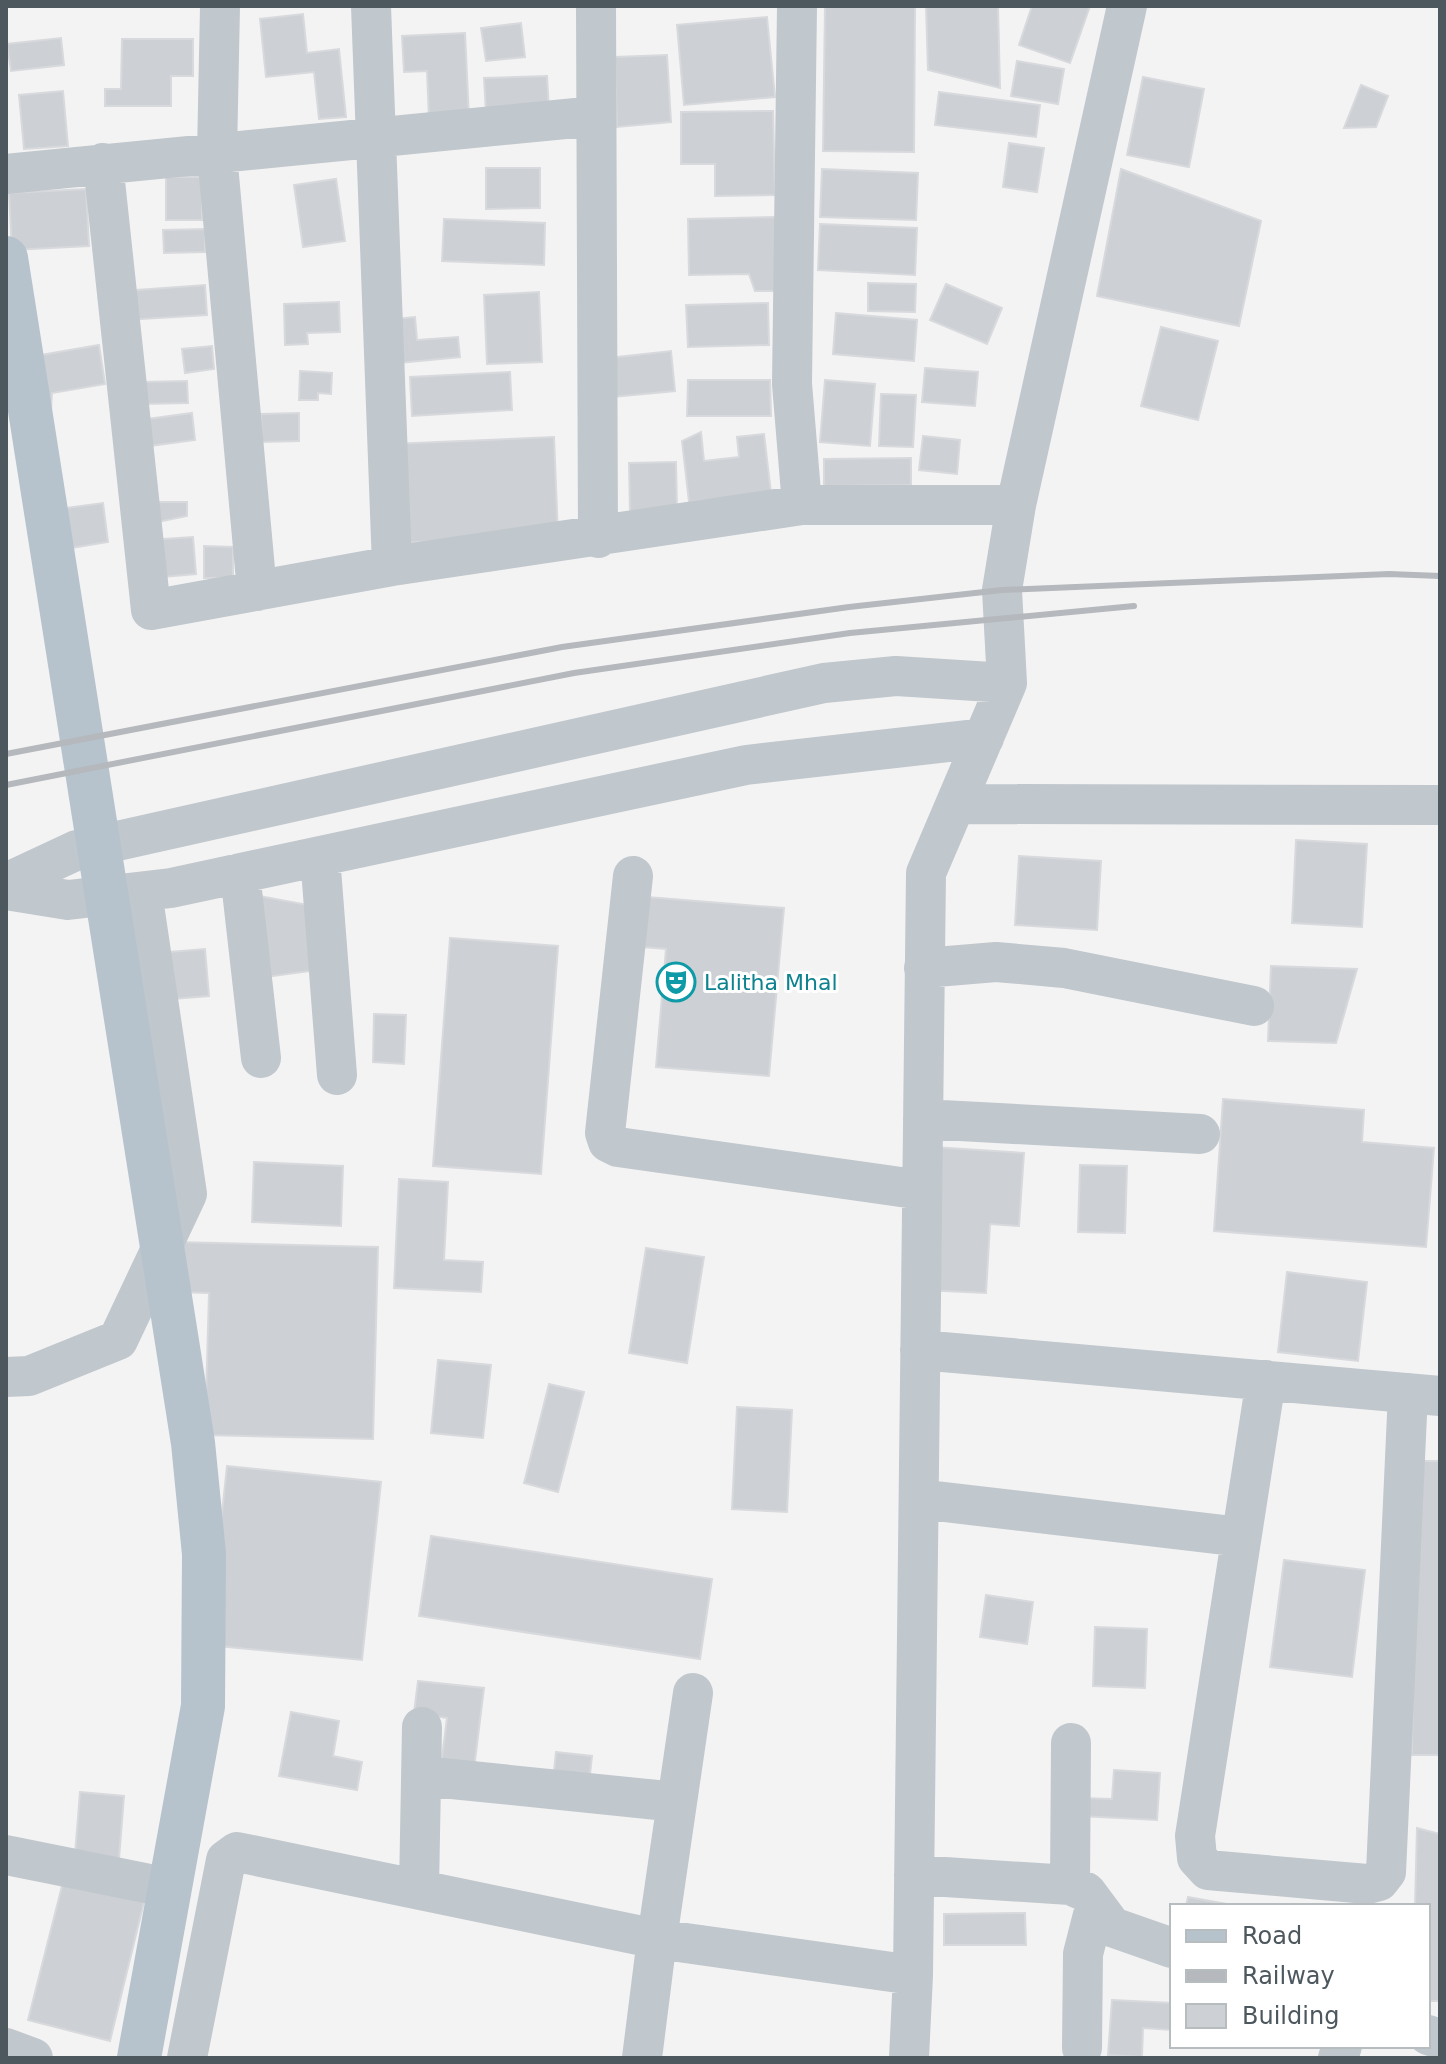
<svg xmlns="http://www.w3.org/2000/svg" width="1446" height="2064" viewBox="0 0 1446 2064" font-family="'DejaVu Sans',sans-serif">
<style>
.building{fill:#cdd0d4;stroke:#d7d9dd;stroke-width:2}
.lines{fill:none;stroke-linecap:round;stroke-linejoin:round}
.minor{stroke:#c0c7cd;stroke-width:40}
.major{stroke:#b6c3cd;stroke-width:44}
.rail{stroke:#b5b8bc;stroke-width:6}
.labels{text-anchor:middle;stroke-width:6;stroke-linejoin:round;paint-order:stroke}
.culture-label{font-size:22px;fill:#0d838f;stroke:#fff;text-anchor:start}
</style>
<rect width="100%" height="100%" fill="#f4f3f3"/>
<path class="building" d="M825 6H915L914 152 823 151Z
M926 6H998L1000 88 928 70Z
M1032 6H1090L1070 63 1019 45Z
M303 14 307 53 339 49 346 117 319 119 314 72 266 77 260 19Z
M767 17 775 97 684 105 677 25Z
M521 23 525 57 486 61 481 28Z
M465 33 469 118 429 119 427 71 404 72 402 36Z
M61 38 64 65 11 71 7 44Z
M122 39H193V76H171V106H105V89H121Z
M667 55 671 122 617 127 615 57Z
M1017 61 1064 69 1058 104 1011 96Z
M547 76 549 110 486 113 484 78Z
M1143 77 1204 89 1189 167 1127 155Z
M1361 85 1388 96 1376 127 1344 128Z
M63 91 68 146 24 149 19 95Z
M939 92 1040 105 1036 137 935 125Z
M773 111 775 195 715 196V164H681V112Z
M1009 143 1044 148 1037 192 1003 187Z
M486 168H540V208L486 209Z
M822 169 918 173 916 220 820 217Z
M1121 169 1261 221 1239 326 1097 296Z
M166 177H202V220H166Z
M336 179 345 241 303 247 294 185Z
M86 189 89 246 12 250 9 193Z
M778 217 780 291H755L749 274 689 275 688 219Z
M444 219 545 223 544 265 442 261Z
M820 224 917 228 915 275 818 270Z
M205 229V252L164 253 163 230Z
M868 283 916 284 915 312 868 311Z
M946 284 1002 308 987 344 930 320Z
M205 285 207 315 125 320 123 291Z
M539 292 542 362 487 364 484 295Z
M339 302 340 332 307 333 308 344 285 345 284 304Z
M768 303 769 345 688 347 686 305Z
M836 313 917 320 914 361 833 354Z
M415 317 417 340 458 337 460 357 389 364 385 320Z
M1161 327 1218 341 1198 420 1141 406Z
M99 345 105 384 52 393 50 428 12 360Z
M212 346 214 369 185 373 182 349Z
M671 351 675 391 613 397 609 358Z
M925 368 978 372 975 406 922 402Z
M300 371 332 373 331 394 318 393V400H299Z
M510 372 512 410 412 416 410 377Z
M688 380H770L771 416H687Z
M825 380 875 384 870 446 820 442Z
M187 381 188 403 142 404V382Z
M881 394 916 395 913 447 879 446Z
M192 413 195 440 142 447 139 420Z
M299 413V441L262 442 261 414Z
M701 432 704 461 739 457 737 437 764 434 771 493 689 502 682 441Z
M923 436 960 440 957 474 919 470Z
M554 437 558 536 396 543 392 444Z
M911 458V485L824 486V459Z
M676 462 677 510 630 511 629 463Z
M153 502H187V516L148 524Z
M103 503 108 542 71 548 65 508Z
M193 537 196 574 151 578 148 540Z
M204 546 233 547V578H204Z
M1296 840 1367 844 1362 927 1292 923Z
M1019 856 1101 861 1097 930 1015 925Z
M254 895 308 905 318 970 266 977Z
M647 897 784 908 769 1076 656 1067 666 949 643 947Z
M450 938 558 946 541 1174 433 1166Z
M205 949 209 996 161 1000 157 953Z
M1271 966 1357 969 1336 1043 1268 1041Z
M374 1014 406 1015 404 1064 373 1062Z
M1223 1099 1364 1110 1362 1142 1434 1148 1426 1247 1214 1231Z
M933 1147 1024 1153 1019 1226 990 1224 986 1293 923 1290Z
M254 1162 343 1166 341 1226 252 1222Z
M1080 1165 1127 1166 1125 1233 1078 1232Z
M399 1179 448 1182 444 1260 483 1262 481 1292 394 1288Z
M177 1242 378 1247 373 1439 205 1435 209 1293 176 1292Z
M646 1248 704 1257 687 1363 629 1353Z
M1287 1272 1367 1282 1358 1361 1278 1352Z
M438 1360 491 1365 483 1438 431 1433Z
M549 1384 584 1392 558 1492 524 1483Z
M737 1407 792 1410 787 1512 732 1509Z
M1415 1461H1440V1755H1412Z
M227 1466 381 1482 362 1660 208 1645Z
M431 1536 712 1579 700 1659 419 1616Z
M1284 1560 1365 1570 1352 1677 1270 1667Z
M986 1595 1033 1602 1027 1644 980 1637Z
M1095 1627 1147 1629 1145 1688 1093 1686Z
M418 1681 484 1688 474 1769 441 1765 447 1718 414 1713Z
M291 1712 339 1721 333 1756 362 1762 357 1790 279 1776Z
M556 1752 592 1756 589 1784 553 1780Z
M1114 1770 1160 1773 1157 1820 1081 1816 1082 1798 1112 1799Z
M80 1792 124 1796 119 1859 75 1855Z
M1417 1828 1440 1834V2001H1428V1906H1415Z
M63 1882 144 1902 110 2041 28 2020Z
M1188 1897 1238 1906H1186Z
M1025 1913 1026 1945H944V1914Z
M1112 2000 1172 2003V2030L1143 2028 1142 2057 1108 2055Z"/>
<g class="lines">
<path class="minor" d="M220 6 217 154 257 591
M371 6 392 566
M596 6 598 538
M797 6 792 384 802 505
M103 163 151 610 392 566 802 505H1016
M6 174 596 116
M956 804 1440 805
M320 856 337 1075
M240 873 261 1058
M633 876 605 1133 608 1142 618 1147 922 1190
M6 883 77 850 824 683 896 676 1007 683
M6 890 68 900 171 888 746 765 984 738
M924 968 996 962 1064 968 1254 1006
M923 1119 1200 1134
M920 1350 1440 1396
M6 1377 29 1376 118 1340 187 1194 142 892
M1266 1380 1195 1836 1197 1858 1208 1870 1367 1884 1379 1881 1386 1872 1408 1393
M919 1499 1241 1537
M422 1776 677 1802
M6 1855 170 1888
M914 1875 1070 1885 1086 1892 1112 1927 1172 1948
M1070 1885 1071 1743
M419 1889 422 1727
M1428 2035 1440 2039
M6 2048 33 2058
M1082 2048 1083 1954 1095 1907
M187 2058 226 1860 237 1852 657 1939 693 1693
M642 2058 657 1939 913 1975
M909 2058 913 1975 926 873 1007 683 1002 590 1016 505 1127 6
M1338 2058 1342 2046"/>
<path class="major" d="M6 258 193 1443 204 1554 203 1706 139 2058"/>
<path class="rail" d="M6 754 562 647 849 607 1002 590 1389 574 1440 576
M6 785 574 673 850 633 1134 606"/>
</g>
<defs>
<symbol id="theatre-ring" viewBox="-11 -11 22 22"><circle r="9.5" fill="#fff" stroke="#0f9aa8" stroke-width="1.5"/><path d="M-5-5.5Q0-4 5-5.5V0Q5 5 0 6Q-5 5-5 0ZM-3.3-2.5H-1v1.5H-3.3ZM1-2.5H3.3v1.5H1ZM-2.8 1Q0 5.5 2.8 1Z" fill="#0f9aa8"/></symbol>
</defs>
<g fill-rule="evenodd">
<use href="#theatre-ring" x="654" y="960" width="44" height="44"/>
</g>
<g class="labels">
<g class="culture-label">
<text x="704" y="990">Lalitha Mhal</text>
</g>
</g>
<rect width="1446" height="2064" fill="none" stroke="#4c575e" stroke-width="16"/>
<rect x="1170" y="1904" width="260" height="144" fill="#ffffff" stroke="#b7bcbf" stroke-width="2"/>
<rect x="1186" y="1930" width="40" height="12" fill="#b6c3cd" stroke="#b7bcbf" stroke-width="2"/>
<text x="1242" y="1944" font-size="24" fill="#4c575e">Road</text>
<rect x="1186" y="1970" width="40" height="12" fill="#b5b8bc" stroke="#b7bcbf" stroke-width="2"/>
<text x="1242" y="1984" font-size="24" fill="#4c575e">Railway</text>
<rect x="1186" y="2004" width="40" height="24" fill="#cdd0d4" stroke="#b7bcbf" stroke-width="2"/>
<text x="1242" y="2024" font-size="24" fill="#4c575e">Building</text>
</svg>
